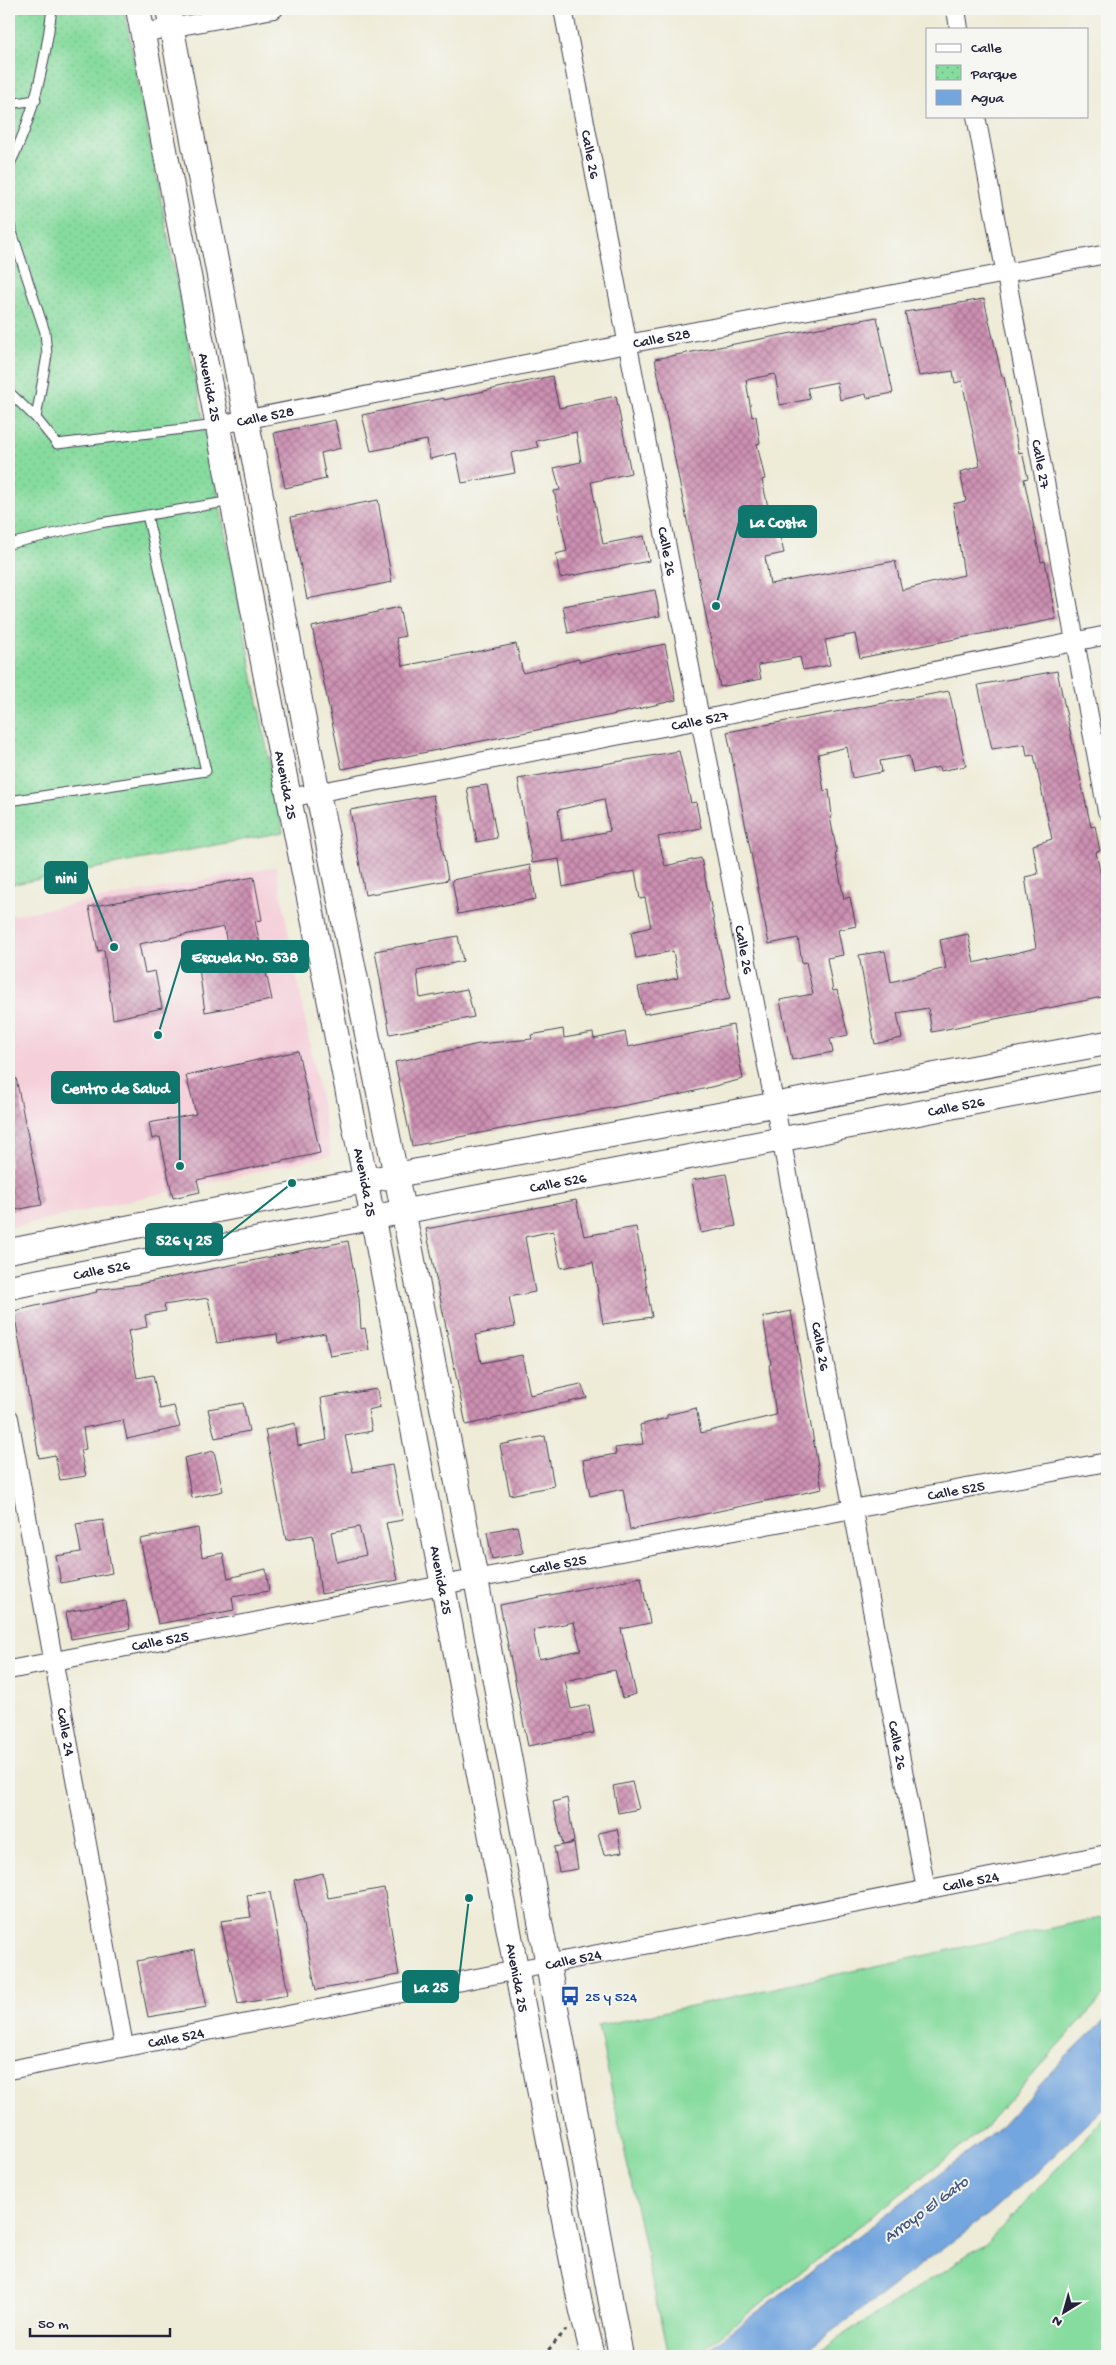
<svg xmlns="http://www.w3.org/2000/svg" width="1116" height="2365" viewBox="0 0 1116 2365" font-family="'Gochi Hand',sans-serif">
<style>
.built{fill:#f5cfda}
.grass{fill:#86db9e;stroke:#547e6c}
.park{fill:url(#park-dots);stroke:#547e6c}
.water{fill:#73a5de;stroke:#4a648c}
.building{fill:url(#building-cross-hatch);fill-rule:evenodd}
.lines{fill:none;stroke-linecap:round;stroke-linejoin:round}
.service-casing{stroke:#414052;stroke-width:11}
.minor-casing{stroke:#414052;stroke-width:20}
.secondary-casing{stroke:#414052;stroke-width:26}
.path{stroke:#414052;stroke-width:3;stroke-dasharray:4 4;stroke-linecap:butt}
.service{stroke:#fff;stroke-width:9}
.minor{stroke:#fff;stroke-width:18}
.secondary{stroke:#fff;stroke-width:24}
.labels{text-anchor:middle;stroke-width:4;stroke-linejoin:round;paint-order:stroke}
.street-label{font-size:15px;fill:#22223b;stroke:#f6f6f2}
.transit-label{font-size:15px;fill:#164399;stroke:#f6f6f2;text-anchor:start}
.water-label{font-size:16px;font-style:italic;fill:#42567c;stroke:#f6f6f2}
.leader{fill:none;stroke:#0f766e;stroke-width:2}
.callout-dot{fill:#0f766e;stroke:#f6f6f2;stroke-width:2}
.callout{fill:#0f766e;stroke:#0f766e;stroke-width:2}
.callout-label{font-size:16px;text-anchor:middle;font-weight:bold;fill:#fff}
</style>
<defs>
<pattern id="park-dots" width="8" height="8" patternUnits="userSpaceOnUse" patternTransform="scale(1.25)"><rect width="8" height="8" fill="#86db9e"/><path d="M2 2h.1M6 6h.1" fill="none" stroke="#73bc89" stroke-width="1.8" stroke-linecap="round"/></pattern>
<pattern id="building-cross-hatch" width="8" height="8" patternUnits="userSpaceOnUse" patternTransform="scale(1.25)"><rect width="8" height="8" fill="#cd90b2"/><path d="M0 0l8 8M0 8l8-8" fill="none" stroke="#a67592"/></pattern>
</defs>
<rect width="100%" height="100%" fill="#f6f6f2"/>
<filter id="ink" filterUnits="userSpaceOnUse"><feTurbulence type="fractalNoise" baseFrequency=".02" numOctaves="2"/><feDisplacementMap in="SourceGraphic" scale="10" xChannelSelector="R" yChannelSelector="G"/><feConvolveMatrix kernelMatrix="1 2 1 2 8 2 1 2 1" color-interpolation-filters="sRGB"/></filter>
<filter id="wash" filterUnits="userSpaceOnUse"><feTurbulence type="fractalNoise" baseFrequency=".0096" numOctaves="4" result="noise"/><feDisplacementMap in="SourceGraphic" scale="20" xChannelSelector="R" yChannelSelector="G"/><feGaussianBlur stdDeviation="1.12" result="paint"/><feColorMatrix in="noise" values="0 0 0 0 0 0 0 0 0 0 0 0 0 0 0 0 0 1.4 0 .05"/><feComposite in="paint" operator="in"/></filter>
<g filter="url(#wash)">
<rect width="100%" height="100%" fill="#eeebd7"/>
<path class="built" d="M276 867 331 1155 9 1228V916Z"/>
<path class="grass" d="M1107 1916V1992L982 2130 694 2356H668L598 2026Z
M1107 2115V2356H811L988 2242Z"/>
<path class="park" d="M9 9H124L283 832 9 885Z"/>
<path class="water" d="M1107 2017V2104L1045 2164 990 2213 800 2356H699L1001 2127 1064 2059Z"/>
<g id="blocks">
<path class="building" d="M984 299 1002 377H1004L1019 453 1022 452 1028 478 1024 479 1041 562 1045 561 1056 619 860 658 855 634 825 640 830 665 803 670 800 657 758 665 761 679 720 687 655 359 877 317 893 393 867 398 866 394 840 400 837 382 807 388 810 399 780 405 775 374 746 380 752 417 756 416 760 443 757 444 765 479 762 480 772 525 777 524 784 553 765 557 770 584 895 561 902 590 964 575 953 504 966 501 960 472 980 466 962 381 955 383 953 371 919 376 905 312Z
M552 376 559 408 616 396 631 473 591 482 603 544 644 536 649 561 560 578 556 554 567 551 554 491 560 490 554 468 581 462 576 432 536 441 538 447 511 453 515 473 462 483 456 453 430 459 427 440 371 451 362 415 444 398V400Z
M335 420 341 448 321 453 326 479 285 488 274 433Z
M378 500 392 582 307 599 291 517Z
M655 590 660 616 568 633 563 606Z
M399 607 405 636 396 638 403 666 516 644 523 673 579 659V662L665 644 676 700 612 715 342 769 312 627Z
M1057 671 1091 827 1095 826 1100 851 1096 852 1107 906V996L932 1032 928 1008 897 1013 902 1038 875 1044 859 955 885 951 891 982 946 968 940 940 968 934 974 963 1036 948 1025 877 1038 874 1033 845 1052 839 1034 755 1027 756 1025 744 992 749 978 685Z
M949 691 966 766 940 771 939 767 913 773 909 756 880 761 882 772 852 778 847 747 818 754 824 791 829 790 832 816 830 817 837 853H835L844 899 850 897 856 926 838 930 843 955 827 958 833 991 837 990 848 1035 830 1039 833 1052 792 1060 780 1000 813 994 806 962 802 963 798 938 769 944 727 732Z
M679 751 691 803 696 802 701 828 658 837 665 866 701 858 730 999 644 1014 638 987 678 978 673 951 636 958 631 932 651 927 645 898 640 899 635 871 563 887 559 859 532 863 518 779ZM604 799 610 831 562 841 558 810Z
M487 785 497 838 477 842 467 788Z
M433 795 448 880 365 895 350 810Z
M530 865 536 899 458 914 452 880Z
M254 877 262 920 255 921 272 1000 205 1012 199 968 230 963 224 927 139 944 145 973 155 971 162 1008 113 1019 104 950 98 951 89 907Z
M458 936 463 961 417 971 420 998 467 989 474 1017 390 1034 375 951Z
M733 1025 743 1079 679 1095 412 1146 395 1062 479 1044 532 1039 531 1035 563 1029 564 1038 593 1033 594 1039 625 1032 628 1047Z
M298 1051 320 1153 197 1180 200 1192 173 1198 160 1137 152 1139 149 1123 196 1114 186 1076Z
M9 1078H16L42 1205 9 1211Z
M726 1174 736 1226 701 1233 692 1180Z
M576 1200 584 1236 636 1227 652 1317 603 1324 593 1262 561 1268 553 1231 525 1237 535 1292 509 1297 515 1327 475 1335 481 1363 522 1355 530 1395 581 1384 587 1398 466 1425 426 1229Z
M348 1241 359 1299 361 1329 365 1328 369 1350 330 1356 325 1333 278 1343 277 1334 217 1343 208 1298 164 1305 166 1311 145 1315 147 1327 128 1331 137 1378 153 1375 160 1409 174 1406 180 1427 127 1439 123 1420 83 1428 86 1449 80 1450 86 1476 60 1480 55 1455 39 1458 14 1311 97 1292 96 1290 139 1284Z
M791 1311 822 1489 630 1530 623 1489 590 1496 583 1460 616 1454 615 1448 643 1444 640 1425 667 1418V1415L696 1408 701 1433 776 1415 769 1365 771 1364 763 1317Z
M377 1389 380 1407 368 1410 372 1431 345 1436 353 1472 392 1465 403 1520 386 1523 398 1580 321 1594 313 1535 286 1540 265 1430 295 1423 298 1446 327 1440 321 1398ZM359 1527 366 1555 337 1562 331 1532Z
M243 1403 249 1431 215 1438 208 1409Z
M545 1436 554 1486 510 1495 500 1445Z
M214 1451 223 1491 192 1498 184 1458Z
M103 1520 112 1573 61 1583 56 1556 81 1552 76 1524Z
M517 1526 523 1553 492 1559 487 1532Z
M198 1528 202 1557 223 1553 228 1578 266 1569 269 1591 232 1597 234 1610 158 1624 140 1539Z
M641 1577 650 1623 621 1629 636 1694 622 1698 615 1670 565 1681 571 1709 589 1705 594 1733 528 1746 500 1605ZM574 1622 581 1650 539 1659 533 1630Z
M126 1601 130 1629 71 1639 66 1612Z
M632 1782 639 1809 618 1813 613 1786Z
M567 1798 574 1842 563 1845 553 1802Z
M617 1829 622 1852 604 1855 598 1833Z
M574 1843 578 1869 559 1872 554 1847Z
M323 1873 328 1898 384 1888 399 1975 316 1990 294 1880Z
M270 1892 288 1995 238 2004 221 1921 251 1917 247 1895Z
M195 1950 207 2007 148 2017 137 1961Z"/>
</g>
</g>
<g filter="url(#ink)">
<use href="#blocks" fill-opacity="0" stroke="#414052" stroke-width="1"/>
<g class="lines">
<defs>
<path id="service" d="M9 104 36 100
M9 166C34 117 45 63 52 9
M9 223 45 332 47 355 36 418 9 392
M36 418 57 444 217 425
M9 544 100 523 232 501
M9 801 206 771 147 515"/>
<g id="minor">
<path id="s1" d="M563 9 926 1889"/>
<path d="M956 9 959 29"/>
<path d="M142 33 274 9"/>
<path id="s2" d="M976 116 1107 811"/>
<path id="s3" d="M218 425 627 344 1107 254"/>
<path id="s4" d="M289 798 700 720 1107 635"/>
<path id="s5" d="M9 1418 124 2046"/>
<path id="s6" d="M9 1670 442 1585 1107 1462"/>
<path id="s7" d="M9 2070 1107 1854"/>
</g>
<g id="secondary">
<path id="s8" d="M138 9 289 798 366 1183 580 2303 593 2356"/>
<path d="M168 9 318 794 403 1210 476 1579 621 2356"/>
<path d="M9 1251 396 1175 1107 1043"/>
<path id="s9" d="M9 1287 1107 1077"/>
</g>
</defs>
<use href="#service" class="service-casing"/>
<use href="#minor" class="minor-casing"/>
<use href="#secondary" class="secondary-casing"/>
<path class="path" d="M543 2356 566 2330"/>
<use href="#service" class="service"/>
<use href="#minor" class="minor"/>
<use href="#secondary" class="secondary"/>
</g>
</g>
<defs>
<symbol id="bus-bare" viewBox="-9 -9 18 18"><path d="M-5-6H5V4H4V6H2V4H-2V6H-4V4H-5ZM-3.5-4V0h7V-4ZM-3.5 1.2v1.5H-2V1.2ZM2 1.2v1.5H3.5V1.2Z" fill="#1a4fb4" stroke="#f6f6f2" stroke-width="2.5" paint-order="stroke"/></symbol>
</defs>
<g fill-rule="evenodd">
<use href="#bus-bare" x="556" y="1982" width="28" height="28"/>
</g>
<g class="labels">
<g class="street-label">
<text dy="5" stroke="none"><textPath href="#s1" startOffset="148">Calle 26</textPath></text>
<text dy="5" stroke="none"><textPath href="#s3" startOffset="452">Calle 528</textPath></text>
<text dy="5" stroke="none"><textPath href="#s8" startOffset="385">Avenida 25</textPath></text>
<text dy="5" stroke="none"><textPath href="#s3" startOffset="48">Calle 528</textPath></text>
<text dy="5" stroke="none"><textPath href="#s2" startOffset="354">Calle 27</textPath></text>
<text dy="5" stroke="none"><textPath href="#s1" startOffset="552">Calle 26</textPath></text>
<text dy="5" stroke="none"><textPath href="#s4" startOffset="418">Calle 527</textPath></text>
<text dy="5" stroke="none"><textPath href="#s8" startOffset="790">Avenida 25</textPath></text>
<text dy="5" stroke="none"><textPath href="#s1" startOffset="958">Calle 26</textPath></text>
<text dy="5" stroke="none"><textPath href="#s9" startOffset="964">Calle 526</textPath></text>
<text dy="5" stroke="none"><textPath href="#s9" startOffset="559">Calle 526</textPath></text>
<text dy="5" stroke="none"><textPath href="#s8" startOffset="1195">Avenida 25</textPath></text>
<text dy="5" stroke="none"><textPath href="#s9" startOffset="94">Calle 526</textPath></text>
<text dy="5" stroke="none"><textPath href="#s1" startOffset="1362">Calle 26</textPath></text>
<text dy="5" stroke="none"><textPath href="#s6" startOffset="964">Calle 525</textPath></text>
<text dy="5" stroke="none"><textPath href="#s6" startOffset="559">Calle 525</textPath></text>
<text dy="5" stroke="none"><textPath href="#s8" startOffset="1600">Avenida 25</textPath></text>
<text dy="5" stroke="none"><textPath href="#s6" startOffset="154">Calle 525</textPath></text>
<text dy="5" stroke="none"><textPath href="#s5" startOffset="319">Calle 24</textPath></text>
<text dy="5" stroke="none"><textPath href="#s1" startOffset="1768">Calle 26</textPath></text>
<text dy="5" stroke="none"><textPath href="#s7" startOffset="980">Calle 524</textPath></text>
<text dy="5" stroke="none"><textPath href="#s7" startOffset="575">Calle 524</textPath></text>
<text dy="5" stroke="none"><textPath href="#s8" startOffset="2005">Avenida 25</textPath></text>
<text dy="5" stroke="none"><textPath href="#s7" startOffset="170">Calle 524</textPath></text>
</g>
<g class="transit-label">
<text x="585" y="2001">25 y 524</text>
</g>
<g class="water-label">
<text transform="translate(925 2208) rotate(-36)" y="6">Arroyo El Gato</text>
</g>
</g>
<path class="leader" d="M716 606L739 522M114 947L87 878M158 1035L182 957M180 1166L179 1088M292 1183L222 1239M469 1898L458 1987"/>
<g class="callout-dot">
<circle cx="716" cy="606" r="5"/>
<circle cx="114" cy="947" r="5"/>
<circle cx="158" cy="1035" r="5"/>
<circle cx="180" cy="1166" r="5"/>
<circle cx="292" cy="1183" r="5"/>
<circle cx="469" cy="1898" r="5"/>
</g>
<g class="callout">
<rect x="739" y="506" width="77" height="31" rx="5"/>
<rect x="45" y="862" width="42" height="31" rx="5"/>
<rect x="182" y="941" width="126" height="31" rx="5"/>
<rect x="52" y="1072" width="127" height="31" rx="5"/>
<rect x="146" y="1224" width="76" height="31" rx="5"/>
<rect x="403" y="1971" width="55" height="31" rx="5"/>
</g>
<g class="callout-label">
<text x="778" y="527">La Costa</text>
<text x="66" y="883">nini</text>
<text x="245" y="962">Escuela No. 538</text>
<text x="116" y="1093">Centro de Salud</text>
<text x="184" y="1245">526 y 25</text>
<text x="431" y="1992">La 25</text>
</g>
<rect width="1116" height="2365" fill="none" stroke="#f6f6f2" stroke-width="30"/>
<rect x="926" y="28" width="162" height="90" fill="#f6f6f2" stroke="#a1a1a9"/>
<rect x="936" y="44" width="25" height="8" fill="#ffffff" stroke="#a1a1a9"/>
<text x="971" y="52" font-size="15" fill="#22223b">Calle</text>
<rect x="936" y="65" width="25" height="15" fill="url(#park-dots)" stroke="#a1a1a9"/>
<text x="971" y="78" font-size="15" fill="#22223b">Parque</text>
<rect x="936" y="90" width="25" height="15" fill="#73a5de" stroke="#a1a1a9"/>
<text x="971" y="102" font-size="15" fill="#22223b">Agua</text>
<g transform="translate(1064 2312) rotate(217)" stroke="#f6f6f2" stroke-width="4" paint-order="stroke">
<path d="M0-4L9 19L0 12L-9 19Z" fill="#22223b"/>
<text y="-8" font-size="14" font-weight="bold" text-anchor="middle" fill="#22223b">N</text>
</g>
<path d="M30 2328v8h140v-8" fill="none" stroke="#22223b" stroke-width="2.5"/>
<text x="38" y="2328" font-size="15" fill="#22223b" stroke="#f6f6f2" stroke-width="4" paint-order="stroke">50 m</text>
</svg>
